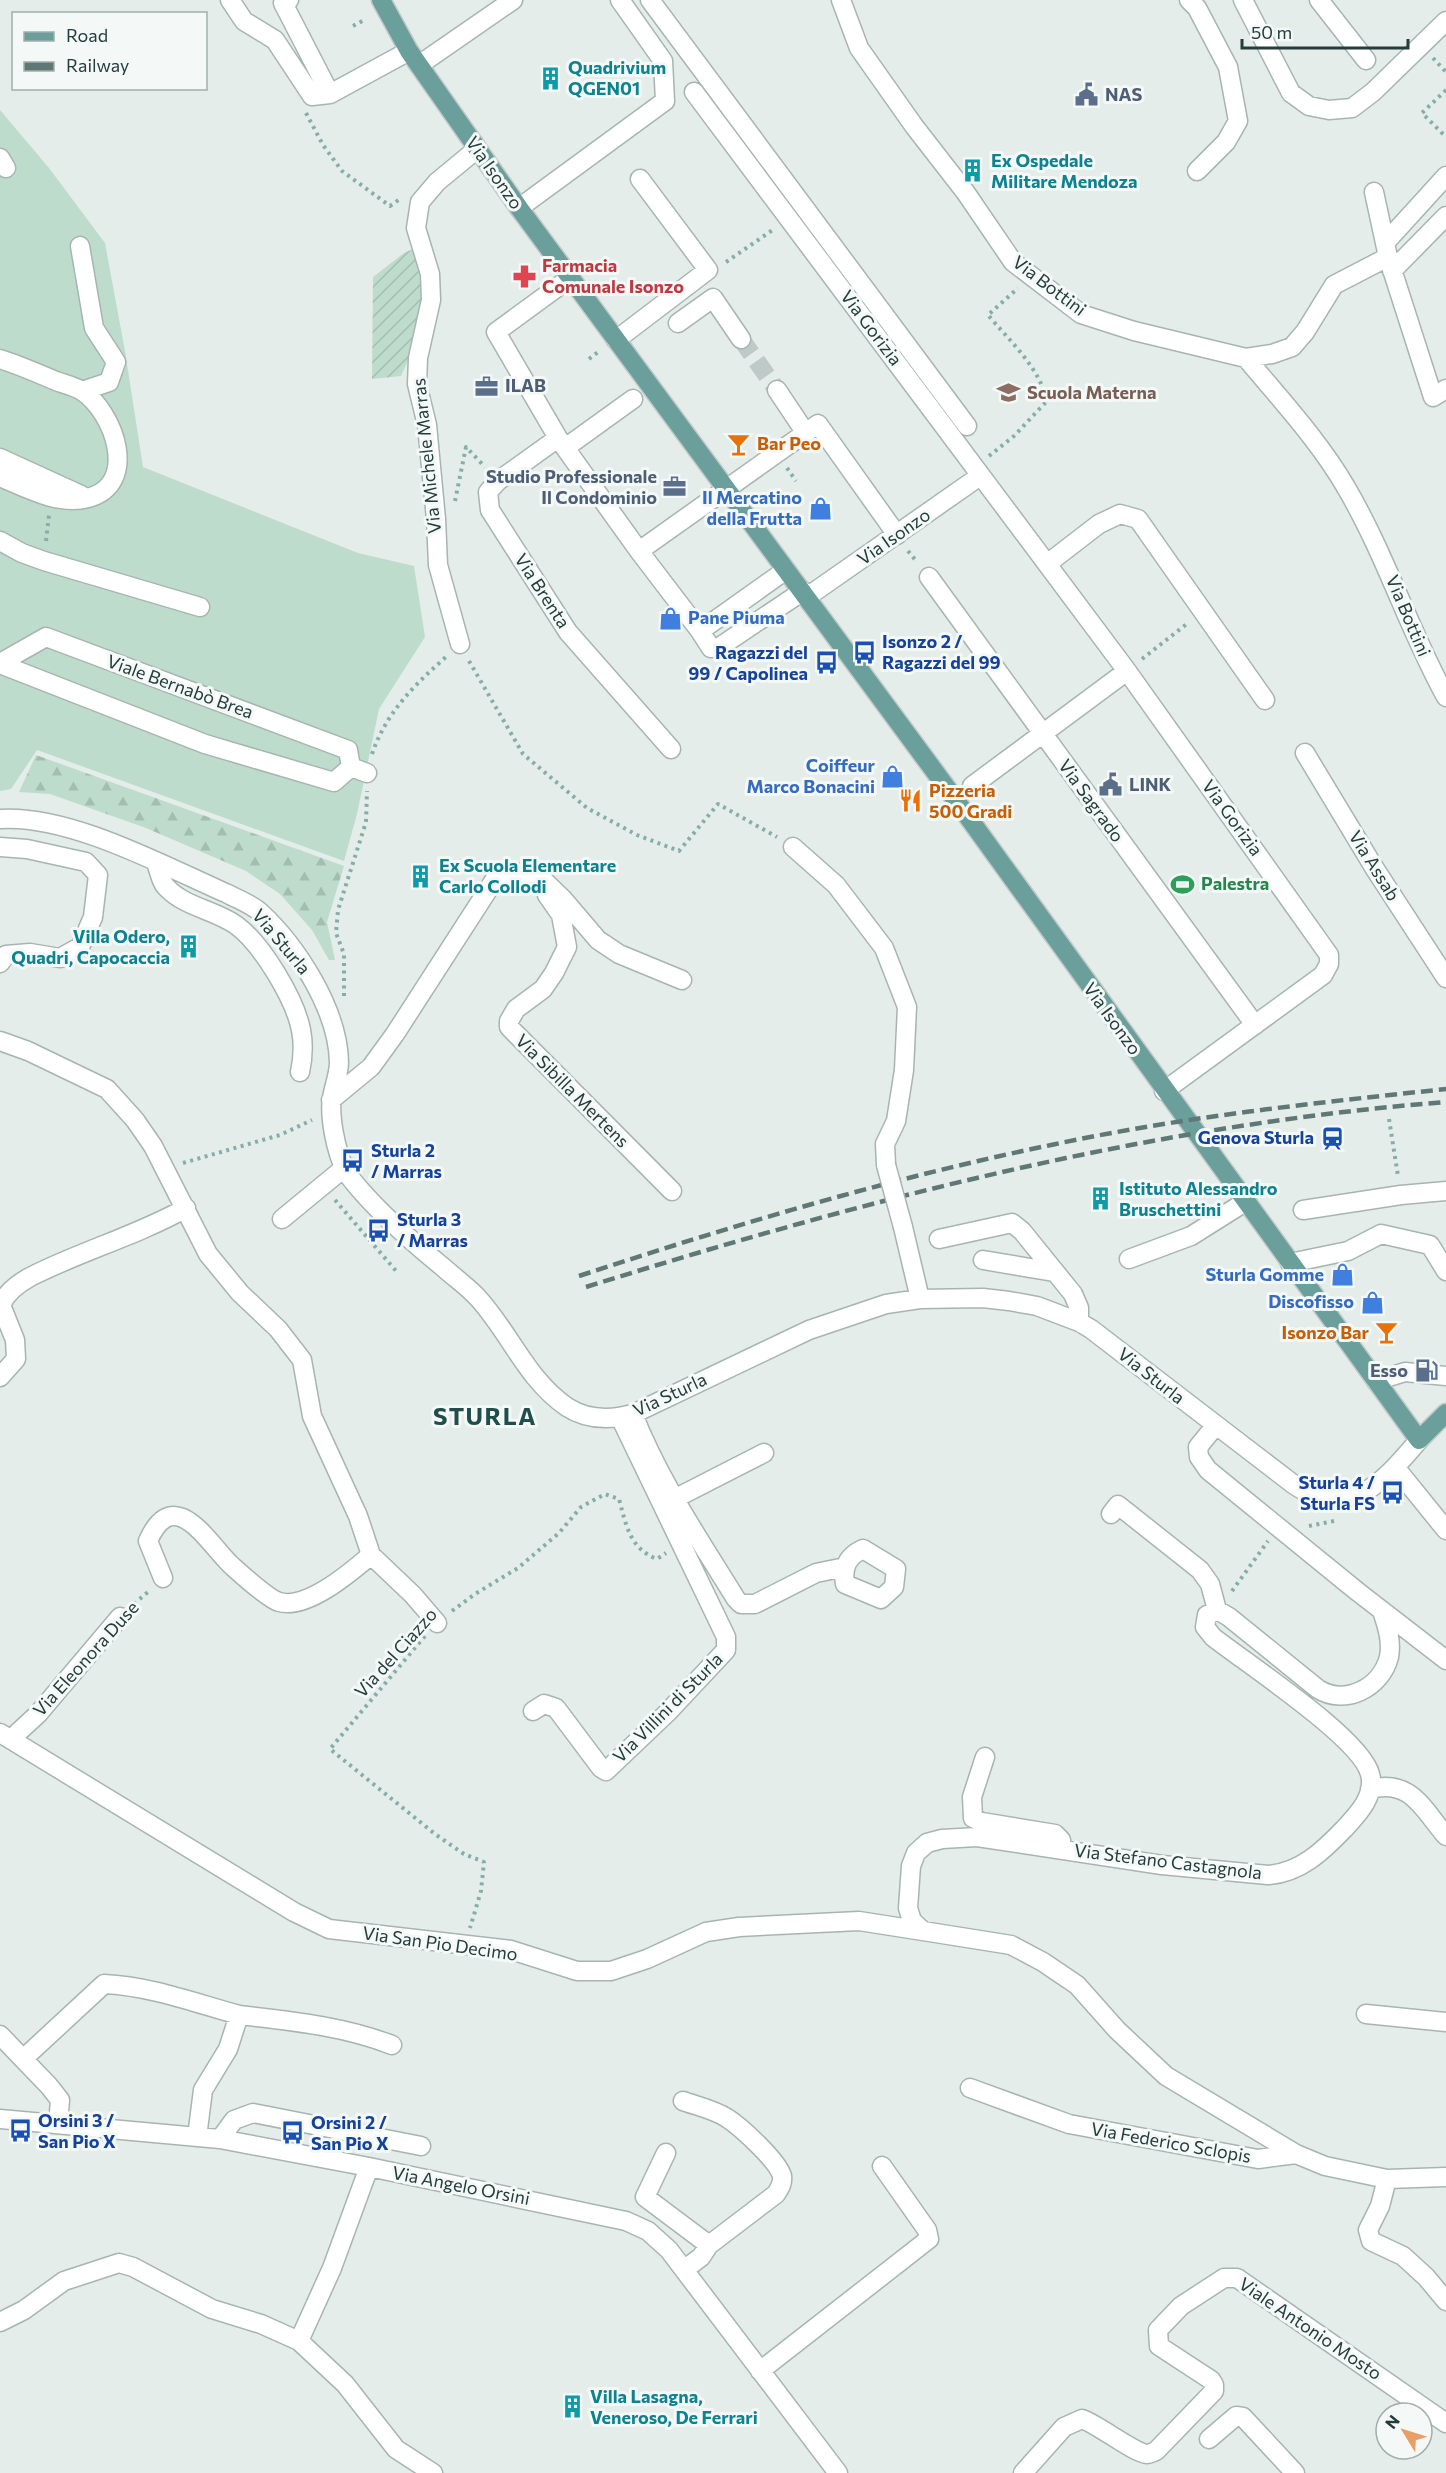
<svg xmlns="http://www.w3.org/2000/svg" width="1446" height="2473" viewBox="0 0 1446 2473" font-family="Commissioner,sans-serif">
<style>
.grass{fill:#bedccc}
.forest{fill:url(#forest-firs)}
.garden{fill:url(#garden-furrows)}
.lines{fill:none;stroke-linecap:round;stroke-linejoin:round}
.minor-tunnel{stroke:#becac7;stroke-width:18;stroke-dasharray:18 9;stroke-linecap:butt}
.minor-casing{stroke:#a7b5b2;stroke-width:21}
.major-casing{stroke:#c2c9c8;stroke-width:21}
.path{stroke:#86aea9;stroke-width:4;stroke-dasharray:3 4.5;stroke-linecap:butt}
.minor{stroke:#fff;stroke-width:18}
.major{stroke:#6b9f9b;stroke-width:18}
.rail{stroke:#5f7876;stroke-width:4.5;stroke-dasharray:12 6;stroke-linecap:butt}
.minor-bridge-casing{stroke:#a7b5b2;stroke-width:21;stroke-linecap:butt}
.minor-bridge{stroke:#fff;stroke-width:18}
.labels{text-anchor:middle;stroke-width:6;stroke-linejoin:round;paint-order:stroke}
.culture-label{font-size:18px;font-weight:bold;fill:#0d838f;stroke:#f4f9f8;text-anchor:start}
.service-label{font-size:18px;font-weight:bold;fill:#4e5e75;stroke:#f4f9f8;text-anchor:start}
.street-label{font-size:18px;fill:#243d3b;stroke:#f4f9f8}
.health-label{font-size:18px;font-weight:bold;fill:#be3a42;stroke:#f4f9f8;text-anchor:start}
.education-label{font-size:18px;font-weight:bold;fill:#785e54;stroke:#f4f9f8;text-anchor:start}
.food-label{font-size:18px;font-weight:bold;fill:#c56008;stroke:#f4f9f8;text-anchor:start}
.shop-label{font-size:18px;font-weight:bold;fill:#366cbe;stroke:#f4f9f8;text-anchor:end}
.transit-label{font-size:18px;font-weight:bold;fill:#164399;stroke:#f4f9f8;text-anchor:start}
.leisure-label{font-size:18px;font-weight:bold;fill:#27864d;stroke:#f4f9f8;text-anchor:start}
.district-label{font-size:24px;font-weight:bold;letter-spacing:1.5px;fill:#214e4b;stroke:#f4f9f8}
</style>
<defs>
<pattern id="forest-firs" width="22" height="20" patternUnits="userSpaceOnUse" patternTransform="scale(1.5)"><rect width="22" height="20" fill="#bedccc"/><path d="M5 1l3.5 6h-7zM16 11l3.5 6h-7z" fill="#a3beb0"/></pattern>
<pattern id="garden-furrows" width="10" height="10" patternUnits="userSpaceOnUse" patternTransform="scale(1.5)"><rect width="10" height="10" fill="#bedccc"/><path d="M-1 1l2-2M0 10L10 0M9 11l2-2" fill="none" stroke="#a3beb0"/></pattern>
</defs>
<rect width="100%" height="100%" fill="#e4edea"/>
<path class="grass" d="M0 110 49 168 105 243 125 351 143 467 358 553 414 566 425 637 379 709 357 814 344 861 37 750 11 789 0 791Z"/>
<path class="forest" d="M36 755 344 866 327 922 335 960H329L312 930 280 894 246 871 146 828 50 794 19 792Z"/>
<path class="garden" d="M415 248 422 292 414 347 401 376 372 379 373 277 404 253Z"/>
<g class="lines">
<path class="minor-tunnel" d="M741 339 777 390"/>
<defs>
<path id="minor" d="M230 0 244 21 275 40 312 96 330 94 409 51
M289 0 283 3 330 94
M650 0 967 426
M841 0 859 48 914 126 966 193 1013 262 1081 314 1134 331 1246 358 1272 354 1292 347 1305 332 1334 285 1388 257
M1189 0 1197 8 1228 67 1238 121 1226 142 1197 171
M1243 0 1291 93 1309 106 1329 110 1352 108 1373 92 1446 21
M1319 0 1366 60
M419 65 513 0
M694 92 1127 671 1329 955V964L1323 975 1164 1091
M0 158 6 168
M1374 192 1388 257 1433 397 1446 389
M519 208 665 101 663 61 620 0
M1385 243 1446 176
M80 246 94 328 116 362 109 382 82 391
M1392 271 1446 216
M570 278 496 332 558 438 639 551
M678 323 713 298 741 339
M616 340 708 270 640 179
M1246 358C1281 400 1320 442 1347 489 1386 556 1409 630 1446 697
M0 359C19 365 37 373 56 381 64 384 74 386 82 391 114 412 140 484 88 498 59 506 26 488 0 477
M777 390 805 432
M558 438 498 481 488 492 490 510 568 632 671 749
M565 448 633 399
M0 458 81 495
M0 541 22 553 44 561 200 607
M1047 564 1099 524 1120 514 1138 519 1265 700
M786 570 700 631 639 551 818 424 897 535
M929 577 1255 1025
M807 597 980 476
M700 631 711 648H718L803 591
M460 644 438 565 436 519 427 425 417 384 418 358 431 300 430 274 416 228 420 202 437 182 477 149
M0 663 46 637 348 750 351 767
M0 664 205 744 334 782 351 767 367 773
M1305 753 1375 869 1446 978
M972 786 1127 671
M0 819C69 814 164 866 228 894 239 900 251 904 260 912 297 946 338 1010 339 1062 339 1074 334 1086 332 1098 329 1116 336 1152 345 1169 349 1178 357 1186 364 1194 388 1221 416 1245 444 1268 455 1278 468 1287 478 1298 510 1333 527 1380 567 1407 587 1420 611 1420 633 1414L809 1330 886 1304 920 1299 983 1298 1009 1301 1037 1306 1079 1322 1091 1329 1293 1484C1349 1523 1383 1482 1419 1440
M0 847 27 849 86 862 98 875 93 917 80 947 60 958 30 953 6 955 0 963
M793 847 836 885 884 948 907 1007 904 1070 896 1121 885 1144 886 1165
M156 863C159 870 161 883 167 888 185 907 215 910 236 925 262 944 295 999 301 1030 304 1045 303 1058 300 1072
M547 895 561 915 567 947 554 973 543 989 516 1009 509 1021V1027L672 1191
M0 1041 28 1051 107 1089 135 1120 153 1146 208 1254 240 1293 278 1329 302 1360 312 1416 358 1516 371 1555C351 1572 307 1610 279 1602 268 1599 240 1573 231 1565 208 1543 174 1482 148 1541L163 1578
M331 1100 371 1067 395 1034 495 879 508 872 537 874 563 899 598 940 619 954 682 980
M1303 1210 1401 1195 1446 1191
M282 1219 344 1168
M903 1227 920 1299
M939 1239 1012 1223 1022 1231 1073 1294 1079 1308V1322
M1129 1259 1191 1236 1245 1202
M983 1260 1054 1272
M1290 1263 1348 1251 1381 1234 1430 1245 1446 1271
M0 1377 16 1359 15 1340 1 1305C6 1293 19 1283 30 1277 81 1251 136 1236 186 1208
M1376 1381 1405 1372 1446 1376
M633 1414C659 1480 699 1539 736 1599L741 1604H755L816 1573 845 1567
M1216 1425 1198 1447 1199 1457 1208 1470 1358 1592 1446 1660
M1395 1467 1446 1530
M674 1499 764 1453
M1111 1514 1118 1505 1200 1570 1210 1584 1217 1610
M863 1549 896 1569 894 1587 881 1599 845 1584C842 1567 848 1556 863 1549Z
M371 1555 413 1595 437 1623
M1382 1611C1387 1626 1392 1641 1389 1657 1381 1688 1345 1706 1318 1689L1229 1617 1217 1610 1207 1615 1205 1627 1213 1637C1247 1664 1361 1738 1370 1774 1376 1796 1357 1815 1344 1829 1323 1851 1300 1873 1268 1875L1162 1865 977 1837 942 1839 927 1843 916 1853 911 1866 908 1908 912 1921 923 1931 1011 1945 1043 1962 1077 1985 1117 2030 1166 2076 1296 2154 1325 2166 1387 2179 1446 2177
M533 1711 544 1704 556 1708 601 1768 606 1771 667 1713 726 1650V1637L620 1417
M0 1733 294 1912 329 1929 511 1950 577 1971H611L647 1959 706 1932 739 1927 859 1921 923 1931
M12 1738 38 1714 120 1617
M985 1757 972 1797 973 1818 982 1822 1055 1834 1061 1840 1062 1849
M1370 1789C1411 1779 1422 1808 1446 1836
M1366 2014 1446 2022
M239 2015C291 2021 343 2026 392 2045
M0 2035 49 2086 60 2100 58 2124
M23 2059 104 1984C150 1986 195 2003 239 2015L228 2049 203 2090 197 2137
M970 2088 1069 2124 1258 2159 1296 2154
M683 2101C697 2106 715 2110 727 2118 741 2127 778 2161 782 2176 783 2183 780 2188 776 2194L709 2245
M0 2119 220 2139 369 2167 626 2221 648 2231 669 2250 838 2473
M220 2139 234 2120 253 2113 421 2146
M666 2153 645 2197 709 2245 701 2257 685 2269
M1387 2179 1380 2206 1368 2230 1371 2241 1403 2256 1426 2277 1446 2301
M0 2322 24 2310 64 2281 119 2263 133 2267 212 2309 261 2324 299 2341 345 2384 396 2449 433 2473
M299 2341 332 2268 369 2167
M760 2371 929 2239 927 2230 882 2166
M1209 2439 1236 2416 1243 2417 1295 2473
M1023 2473 1064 2427 1082 2419C1099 2425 1134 2453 1147 2454 1150 2454 1153 2452 1156 2451L1214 2391V2385L1211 2380 1159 2346 1158 2330 1181 2306 1224 2278H1237L1446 2423"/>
<path id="major" d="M381 0 409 51 519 208 955 799 1419 1440 1446 1413"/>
</defs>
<use href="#minor" class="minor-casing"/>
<use href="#major" class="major-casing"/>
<path class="path" d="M353 26 366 19
M1433 58 1446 72
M1446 90 1422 113 1446 137
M306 113 323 145 342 171 390 206 400 199
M726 262 774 229
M589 359 598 352
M989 456 1014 436 1046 402C1044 372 1007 338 988 315L1018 288
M787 468 796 481
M455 501 466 447 485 467
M46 541 49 515
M908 551 917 562
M1142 659 1188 623
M469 661 523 754 587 808 637 835 679 851 718 804 777 837
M372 754C386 713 414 685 446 657
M344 996V954L336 933 338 910 366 822 367 791
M1389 1119 1398 1176
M183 1163 280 1135 312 1120
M335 1200 397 1272
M1309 1526 1334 1521
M1232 1591 1268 1541
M134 1604 149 1591
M452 1611 475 1594 518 1568 559 1533 581 1507 605 1494 619 1499C626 1525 630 1549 657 1559L666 1553
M425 1636 330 1749 435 1834 464 1854 484 1862 481 1891 470 1928"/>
<use href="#minor" class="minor"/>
<use href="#major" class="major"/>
<path class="rail" d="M579 1276C734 1225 891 1178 1051 1145 1181 1117 1314 1103 1446 1089
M586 1287C867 1199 1151 1125 1446 1102"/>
<defs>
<path id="minor-bridge" d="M886 1165 903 1227"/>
</defs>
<use href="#minor-bridge" class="minor-bridge-casing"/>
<use href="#minor-bridge" class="minor-bridge"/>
</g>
<defs>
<symbol id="building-bare" viewBox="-9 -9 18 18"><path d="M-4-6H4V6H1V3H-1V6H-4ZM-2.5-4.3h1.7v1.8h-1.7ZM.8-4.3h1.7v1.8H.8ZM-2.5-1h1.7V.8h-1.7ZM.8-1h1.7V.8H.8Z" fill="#0f9aa8" stroke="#f4f9f8" stroke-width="2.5" paint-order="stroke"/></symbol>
<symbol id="civic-bare" viewBox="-9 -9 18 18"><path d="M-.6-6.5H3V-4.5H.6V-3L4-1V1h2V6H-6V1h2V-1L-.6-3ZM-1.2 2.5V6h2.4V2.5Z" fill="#5c6f8a" stroke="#f4f9f8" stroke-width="2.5" paint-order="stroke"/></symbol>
<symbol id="pharmacy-bare" viewBox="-9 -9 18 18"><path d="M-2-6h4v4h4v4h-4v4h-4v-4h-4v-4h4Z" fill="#e0444e" stroke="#f4f9f8" stroke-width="2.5" paint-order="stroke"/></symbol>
<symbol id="office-bare" viewBox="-9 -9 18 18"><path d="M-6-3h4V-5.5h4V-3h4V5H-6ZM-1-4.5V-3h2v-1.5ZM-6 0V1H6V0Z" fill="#5c6f8a" stroke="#f4f9f8" stroke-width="2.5" paint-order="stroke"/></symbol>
<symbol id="school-bare" viewBox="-9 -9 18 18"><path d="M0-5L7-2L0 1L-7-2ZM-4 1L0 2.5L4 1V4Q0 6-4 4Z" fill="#8d6e63" stroke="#f4f9f8" stroke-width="2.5" paint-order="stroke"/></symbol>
<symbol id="bar-bare" viewBox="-9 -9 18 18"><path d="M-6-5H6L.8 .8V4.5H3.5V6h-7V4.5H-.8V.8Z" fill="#e8710a" stroke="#f4f9f8" stroke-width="2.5" paint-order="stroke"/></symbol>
<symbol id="shop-bare" viewBox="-9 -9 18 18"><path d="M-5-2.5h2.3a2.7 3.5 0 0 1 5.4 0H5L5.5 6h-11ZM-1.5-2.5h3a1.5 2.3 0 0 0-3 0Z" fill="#3f7fe0" stroke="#f4f9f8" stroke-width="2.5" paint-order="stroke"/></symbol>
<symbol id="bus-bare" viewBox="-9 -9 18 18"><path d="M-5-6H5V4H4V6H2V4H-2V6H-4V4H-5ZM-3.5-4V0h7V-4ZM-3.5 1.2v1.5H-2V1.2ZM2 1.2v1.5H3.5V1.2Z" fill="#1a4fb4" stroke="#f4f9f8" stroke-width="2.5" paint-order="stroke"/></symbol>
<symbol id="restaurant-bare" viewBox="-9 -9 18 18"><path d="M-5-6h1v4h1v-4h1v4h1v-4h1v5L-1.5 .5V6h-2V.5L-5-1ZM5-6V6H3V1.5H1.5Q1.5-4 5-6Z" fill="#e8710a" stroke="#f4f9f8" stroke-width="2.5" paint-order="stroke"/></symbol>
<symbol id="stadium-bare" viewBox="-9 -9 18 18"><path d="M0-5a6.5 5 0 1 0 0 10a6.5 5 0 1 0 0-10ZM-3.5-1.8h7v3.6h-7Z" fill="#2e9e5b" stroke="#f4f9f8" stroke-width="2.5" paint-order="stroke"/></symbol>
<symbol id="station-bare" viewBox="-9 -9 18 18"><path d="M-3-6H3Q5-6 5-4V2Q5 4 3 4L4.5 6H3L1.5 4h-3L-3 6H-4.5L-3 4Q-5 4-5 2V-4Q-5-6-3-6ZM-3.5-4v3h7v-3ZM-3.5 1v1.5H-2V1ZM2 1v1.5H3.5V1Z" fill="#1a4fb4" stroke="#f4f9f8" stroke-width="2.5" paint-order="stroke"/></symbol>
<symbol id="fuel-bare" viewBox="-9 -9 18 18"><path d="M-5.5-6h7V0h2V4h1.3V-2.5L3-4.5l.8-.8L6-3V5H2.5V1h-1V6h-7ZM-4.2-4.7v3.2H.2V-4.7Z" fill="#5c6f8a" stroke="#f4f9f8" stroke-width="2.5" paint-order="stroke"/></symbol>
</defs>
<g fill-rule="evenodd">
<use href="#building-bare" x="534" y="62" width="33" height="33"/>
<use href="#civic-bare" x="1070" y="78" width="33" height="33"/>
<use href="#building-bare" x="956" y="154" width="33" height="33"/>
<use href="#pharmacy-bare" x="508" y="260" width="33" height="33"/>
<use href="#office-bare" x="470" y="370" width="33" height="33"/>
<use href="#school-bare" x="992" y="376" width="33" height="33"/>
<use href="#bar-bare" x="722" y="428" width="33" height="33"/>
<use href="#office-bare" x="658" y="470" width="33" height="33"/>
<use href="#shop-bare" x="804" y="492" width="33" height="33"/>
<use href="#shop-bare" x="654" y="602" width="33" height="33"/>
<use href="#bus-bare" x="848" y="636" width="33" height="33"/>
<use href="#bus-bare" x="810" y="646" width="33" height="33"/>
<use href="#shop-bare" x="876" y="760" width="33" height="33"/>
<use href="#civic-bare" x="1094" y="768" width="33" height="33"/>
<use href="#restaurant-bare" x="894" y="784" width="33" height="33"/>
<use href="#building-bare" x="404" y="860" width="33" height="33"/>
<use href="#stadium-bare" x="1166" y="868" width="33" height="33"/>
<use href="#building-bare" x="172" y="930" width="33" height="33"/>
<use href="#station-bare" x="1316" y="1122" width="33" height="33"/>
<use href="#bus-bare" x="336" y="1144" width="33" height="33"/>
<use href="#building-bare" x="1084" y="1182" width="33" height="33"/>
<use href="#bus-bare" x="362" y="1214" width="33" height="33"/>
<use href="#shop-bare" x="1326" y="1258" width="33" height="33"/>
<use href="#shop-bare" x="1356" y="1286" width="33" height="33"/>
<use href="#bar-bare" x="1370" y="1316" width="33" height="33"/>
<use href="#fuel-bare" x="1410" y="1354" width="33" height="33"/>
<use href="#bus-bare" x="1376" y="1476" width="33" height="33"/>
<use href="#bus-bare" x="4" y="2114" width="33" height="33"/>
<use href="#bus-bare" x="276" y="2116" width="33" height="33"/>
<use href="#building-bare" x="556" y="2390" width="33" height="33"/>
</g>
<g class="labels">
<g class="culture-label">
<text x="568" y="74">Quadrivium<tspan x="568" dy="21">QGEN01</tspan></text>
<text x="991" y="167">Ex Ospedale<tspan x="991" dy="21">Militare Mendoza</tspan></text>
<text x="439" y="872">Ex Scuola Elementare<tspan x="439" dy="21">Carlo Collodi</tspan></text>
<text x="170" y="943" text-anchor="end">Villa Odero,<tspan x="170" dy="21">Quadri, Capocaccia</tspan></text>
<text x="1119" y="1195">Istituto Alessandro<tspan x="1119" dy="21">Bruschettini</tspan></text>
<text x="590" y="2403">Villa Lasagna,<tspan x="590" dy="21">Veneroso, De Ferrari</tspan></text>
</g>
<g class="service-label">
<text x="1105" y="101">NAS</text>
<text x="505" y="392">ILAB</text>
<text x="657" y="483" text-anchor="end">Studio Professionale<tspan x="657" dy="21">Il Condominio</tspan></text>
<text x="1129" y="791">LINK</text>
<text x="1408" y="1377" text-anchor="end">Esso</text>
</g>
<g class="street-label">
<text transform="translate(494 173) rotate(55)" y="6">Via Isonzo</text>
<text transform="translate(1049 286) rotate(37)" y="6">Via Bottini</text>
<text transform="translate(871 328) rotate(53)" y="6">Via Gorizia</text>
<text transform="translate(427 456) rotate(-96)" y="6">Via Michele Marras</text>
<text transform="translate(894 537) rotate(-35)" y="6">Via Isonzo</text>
<text transform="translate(542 591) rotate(57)" y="6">Via Brenta</text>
<text transform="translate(1408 616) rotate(67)" y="6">Via Bottini</text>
<text transform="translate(180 687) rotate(20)" y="6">Viale Bernabò Brea</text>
<text transform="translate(1091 801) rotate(54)" y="6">Via Sagrado</text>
<text transform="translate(1232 818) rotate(54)" y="6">Via Gorizia</text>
<text transform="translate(1374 866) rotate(58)" y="6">Via Assab</text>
<text transform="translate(281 942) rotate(50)" y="6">Via Sturla</text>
<text transform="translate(1112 1019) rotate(54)" y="6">Via Isonzo</text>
<text transform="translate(572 1091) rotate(45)" y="6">Via Sibilla Mertens</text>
<text transform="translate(1151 1376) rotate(38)" y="6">Via Sturla</text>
<text transform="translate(670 1395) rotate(-25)" y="6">Via Sturla</text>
<text transform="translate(396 1653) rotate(-48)" y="6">Via del Ciazzo</text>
<text transform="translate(86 1659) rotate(-48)" y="6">Via Eleonora Duse</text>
<text transform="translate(668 1708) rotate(-45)" y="6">Via Villini di Sturla</text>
<text transform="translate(1168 1862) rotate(7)" y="6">Via Stefano Castagnola</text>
<text transform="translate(440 1944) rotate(8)" y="6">Via San Pio Decimo</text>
<text transform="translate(1171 2143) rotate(10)" y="6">Via Federico Sclopis</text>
<text transform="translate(461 2186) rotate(11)" y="6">Via Angelo Orsini</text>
<text transform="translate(1310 2329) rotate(34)" y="6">Viale Antonio Mosto</text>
</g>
<g class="health-label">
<text x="542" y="272">Farmacia<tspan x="542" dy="21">Comunale Isonzo</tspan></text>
</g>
<g class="education-label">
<text x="1027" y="399">Scuola Materna</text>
</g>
<g class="food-label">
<text x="757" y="450">Bar Peo</text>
<text x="929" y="797">Pizzeria<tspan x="929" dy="21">500 Gradi</tspan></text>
<text x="1369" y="1339" text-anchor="end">Isonzo Bar</text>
</g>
<g class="shop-label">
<text x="802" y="504">Il Mercatino<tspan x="802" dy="21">della Frutta</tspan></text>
<text x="688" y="624" text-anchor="start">Pane Piuma</text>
<text x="875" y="772">Coiffeur<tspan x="875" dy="21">Marco Bonacini</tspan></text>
<text x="1324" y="1281">Sturla Gomme</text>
<text x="1354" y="1308">Discofisso</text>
</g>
<g class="transit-label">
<text x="882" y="648">Isonzo 2 /<tspan x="882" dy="21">Ragazzi del 99</tspan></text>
<text x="808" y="659" text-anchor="end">Ragazzi del<tspan x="808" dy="21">99 / Capolinea</tspan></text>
<text x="1314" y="1144" text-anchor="end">Genova Sturla</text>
<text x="371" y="1157">Sturla 2<tspan x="371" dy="21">/ Marras</tspan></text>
<text x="397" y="1226">Sturla 3<tspan x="397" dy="21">/ Marras</tspan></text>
<text x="1375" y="1489" text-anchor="end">Sturla 4 /<tspan x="1375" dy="21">Sturla FS</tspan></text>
<text x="38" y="2127">Orsini 3 /<tspan x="38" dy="21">San Pio X</tspan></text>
<text x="311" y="2129">Orsini 2 /<tspan x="311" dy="21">San Pio X</tspan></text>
</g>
<g class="leisure-label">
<text x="1201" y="890">Palestra</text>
</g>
<g class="district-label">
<text x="485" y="1425">STURLA</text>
</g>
</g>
<rect x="12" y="12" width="195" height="78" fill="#f4f9f8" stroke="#a1aeac" stroke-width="1.5"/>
<rect x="24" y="32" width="30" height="9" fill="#6b9f9b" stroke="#a1aeac" stroke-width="1.5"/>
<text x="66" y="42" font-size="18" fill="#243d3b">Road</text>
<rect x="24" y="62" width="30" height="9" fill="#5f7876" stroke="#a1aeac" stroke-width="1.5"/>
<text x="66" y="72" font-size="18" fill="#243d3b">Railway</text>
<g transform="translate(1404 2431) rotate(308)"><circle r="28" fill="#f4f9f8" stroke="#a1aeac" stroke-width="1.5"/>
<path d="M0-4.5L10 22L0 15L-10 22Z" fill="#e99e65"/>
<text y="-9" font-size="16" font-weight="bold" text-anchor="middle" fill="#243d3b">N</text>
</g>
<path d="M1242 39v9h166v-9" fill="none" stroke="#243d3b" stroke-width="3"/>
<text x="1251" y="39" font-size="18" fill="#243d3b" stroke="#f4f9f8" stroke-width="4.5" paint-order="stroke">50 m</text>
</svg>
